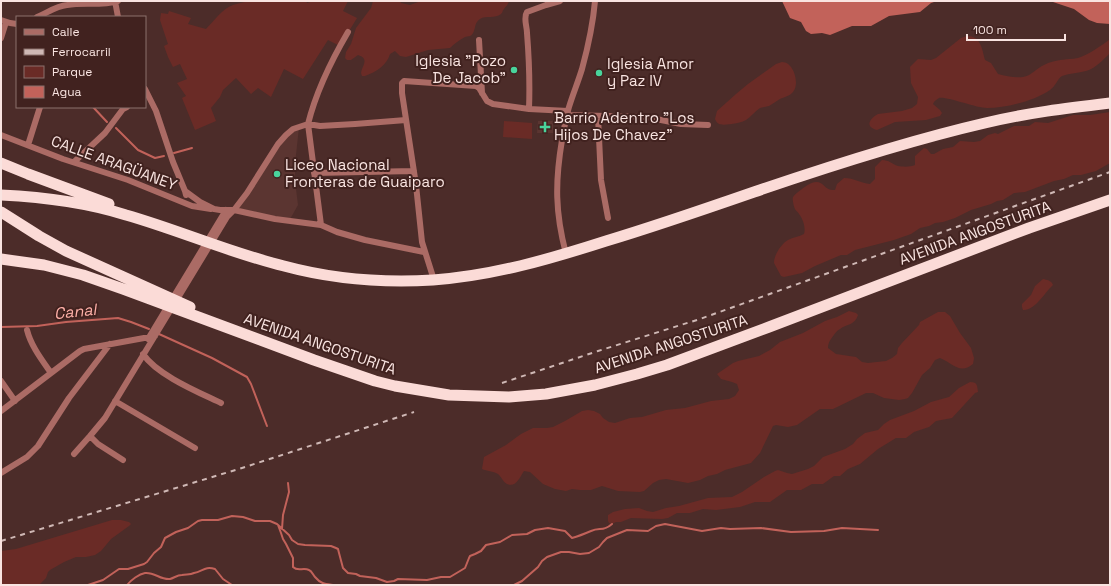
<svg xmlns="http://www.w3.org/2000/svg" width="1111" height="586" viewBox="0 0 1111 586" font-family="'Space Grotesk',sans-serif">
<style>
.built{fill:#5b3531}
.green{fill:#6a2b26}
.water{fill:#c2625a}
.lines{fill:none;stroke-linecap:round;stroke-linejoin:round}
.stream{stroke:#c2625a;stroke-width:2}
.minor{stroke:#ab6b65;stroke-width:6}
.motorway{stroke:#fbdbd7;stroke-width:11}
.rail{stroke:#cfb8b5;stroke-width:2;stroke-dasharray:5 5;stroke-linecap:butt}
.poi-dot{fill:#49d49c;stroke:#41221f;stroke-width:1.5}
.labels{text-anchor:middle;stroke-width:4;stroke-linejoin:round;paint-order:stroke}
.poi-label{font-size:15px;fill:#f9e4e1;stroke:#41221f;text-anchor:start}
.street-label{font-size:15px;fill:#f9e4e1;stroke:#41221f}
.water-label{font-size:16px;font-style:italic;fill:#feb0a8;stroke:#41221f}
</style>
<rect width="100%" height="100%" fill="#4c2c29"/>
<path class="built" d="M538 121H553V133H537Z
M299 127 296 155 295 168V181L298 205 289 221 234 210 278 144Z"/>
<path class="green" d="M250 1H306L307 3 313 1H348L343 11 357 18 340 46 328 40 303 79 284 69 271 97 258 88 251 94 236 78 223 90 220 97 211 108 216 121 195 130 182 98 186 96 177 83 187 79 180 64 173 67 168 57 164 46 168 44 160 20 161 13 168 14 169 11 191 18 188 24 206 29C214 21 222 9 233 5 239 3 244 2 250 1Z
M373 1H400L401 3 410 5 421 1H509C508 5 506 6 504 9 502 11 503 12 501 14 495 19 486 15 480 19 474 23 476 28 473 33 471 37 468 36 465 37 459 40 454 44 450 48L428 50 406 57 400 56 395 51 390 54C387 65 376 72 365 76H362L361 73C362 66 370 59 358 55L351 60H347L345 58 346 52 351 44 356 28 371 8Z
M967 36C981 36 982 49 985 60L991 63 998 74C1006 76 1014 78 1023 77 1031 76 1037 68 1044 65 1055 59 1066 60 1078 58 1086 56 1103 45 1110 39V53C1103 60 1096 68 1086 71 1078 73 1070 73 1062 76 1057 79 1056 86 1050 90 1034 101 1006 108 987 108 976 108 946 96 939 98 937 99 935 101 934 102L933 104 940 110 942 113 940 116 926 120 895 122 877 130C864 127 870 118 878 114L902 111 912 108 917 104 918 97 911 83 910 67 918 59 931 60 936 58 961 38Z
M782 62C794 62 800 84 793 92 790 96 784 97 780 99 776 101 773 104 769 106 766 107 763 107 760 108 755 111 751 117 746 120 742 123 723 126 719 124 717 123 716 121 715 119L717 111 736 94 748 84 776 64Z
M1110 112V163L1096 171 1081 175H1073L1064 179 1054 181 1025 192 1014 193 1003 200 997 201 991 204 971 210 955 218 943 222 935 223 929 226 920 228 911 234 894 240 855 250 847 255H841L815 266 802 273 784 277 781 276 774 263C774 255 781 244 788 240 793 237 799 237 804 234 806 228 803 219 799 214 799 213 795 210 795 209 794 207 792 199 793 197 795 194 799 191 802 189 806 186 811 182 816 182 825 182 824 191 835 190L837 184 844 178C854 178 861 183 870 184L875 179V167L882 160C889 160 892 164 898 166 903 167 911 167 915 165V156L924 148 927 149 931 154H934L943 149 953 147 960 141 974 142 980 141 988 135 995 133 998 134 1014 126H1029L1035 122 1048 123 1073 115H1090Z
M504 121 532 123V139L503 137Z
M1043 279C1047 280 1051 280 1053 285 1045 292 1035 311 1023 310L1022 307V304L1031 295 1035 286Z
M849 311 856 313 858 315C855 325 847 324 840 329 836 331 834 335 831 339 829 342 828 344 828 348L836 354 856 357 862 362 868 363 886 361 892 358 897 354 898 348 902 343 919 325 920 322 938 312H945L950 316 960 333 971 348 974 358 973 364C960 375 952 363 940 358L935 360 930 368 922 375 912 393 908 398 905 399 899 400 884 398 873 393H866L833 409H820L797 425 788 427 776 425 773 426 760 453 751 463 725 470 717 474 708 476 700 480 688 483 666 479 659 480 653 483 644 491 640 492 618 491 602 486 591 490H580L572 489 566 491 555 489 543 484 530 472 524 471C520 477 516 488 507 484 503 482 501 476 498 474 493 471 487 471 482 469L484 457 506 445 521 434 533 428H547L553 427 565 421 582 411 588 410 594 411 600 414 603 418 609 422 615 423 630 418 642 417 666 410 685 408 711 401 729 399 735 396 739 390 737 384 732 382 721 379 717 374 733 363 738 361 759 356 770 350 780 342 803 333 825 321 837 317Z
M970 382C978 382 977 386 978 392L975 393 952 418 936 421 929 427 914 432 906 438H896L878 449 860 464 848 469 840 476H834L823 484H812L801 490H787L770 502H755L740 507 716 510 703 509 690 513H677L668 518 662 519 631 518 621 522H616L612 524 609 523 608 521V515L613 512 625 509 639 508 647 511 653 512 666 508 679 506 708 498 732 497 742 492 764 477 775 471 778 470 787 473 792 474 808 469 814 466 823 457 845 449 853 444 857 439 865 433 878 430 884 424 890 420 914 411 931 402 949 397 959 388Z
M112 520H121L129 522 131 524 129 526 111 539 101 551 95 555 86 557H76L64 562 50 570 48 572 46 578 39 585H1V551L16 549Z"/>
<path class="water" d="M782 1H937L931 3 920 12 889 16 871 26H852L830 35 822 33 811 34 806 31 801 22 790 18Z
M1050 1H1110V24L1097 23 1089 20 1074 9Z"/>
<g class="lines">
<path class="stream" d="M93 107 107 122
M116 128 138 150 155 158 164 156
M174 153 192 148
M1 327 37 326 66 322 118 318 131 322 149 329
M159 334 212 358 247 377 251 384 267 426
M278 525 281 533 283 539 286 544 293 558V567C298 572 303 567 309 570 312 571 313 575 315 577 321 584 325 584 333 585
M282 529 283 515 289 492 288 483
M88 585 103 580 119 569H128L144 564 147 562 154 553 161 547 165 538 176 532 188 528 198 521 202 520H218L232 516 243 517 255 521H270L277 524 289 535 292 540 298 544 305 545 331 546 336 548 338 549 339 553 343 568 348 573 356 574 360 576 376 578 387 582 394 581 398 579 427 580 441 577H450L465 568 469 558 470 556 475 554 481 551 486 545 500 542 512 535 527 534 535 530 548 528 565 531 572 538C579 536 584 534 591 531 600 527 603 532 612 524
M127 585C131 580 139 574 145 573 155 572 160 580 170 579 174 578 177 575 182 575 186 574 190 575 194 573 203 571 205 566 215 569L223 579 232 585
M514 585 522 581 538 567 542 561 547 557 561 552H569L580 554 589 553 599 547 603 542 607 538 627 530 648 531 656 526 665 524 702 531 721 528 730 529 761 528 791 532 824 531 842 528 878 530"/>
<path class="minor" d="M115 1 118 17
M37 17C47 13 56 6 67 5 84 2 101 6 118 1
M1 20 10 23 17 24
M1 38 6 22
M479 40 482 93
M145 89 156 111 173 162 185 191 186 195
M529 109C530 83 529 58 527 33 527 26 523 18 527 12L546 5 560 1
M567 115 646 117 681 124 708 125
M598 116 601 180 608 218
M1 135 63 159 128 180 192 206 211 209
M28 145 40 107
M74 162 105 133 123 109 127 107
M314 173 414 171
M185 191 200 202 214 209 220 210H234L275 219 321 225 337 232 365 240 424 252
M321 225 308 124C316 92 331 61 348 32
M566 254C555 212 555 182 562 140 564 129 566 117 569 107 573 94 578 82 582 69 588 47 593 24 595 1
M434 280 422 242 416 185 402 93V83L404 81 476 86 479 88 487 101 493 104 529 109 568 111
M27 330C31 346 42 360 51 373
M148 339 226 210
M143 354C157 375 198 392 221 403
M1 381 15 401
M115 401 195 448
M1 411 80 351 84 349 155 336
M90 436 98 444 123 460
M74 454 90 436 105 418 227 217 234 210 247 193 278 144 286 135 293 129 308 124 320 126 355 124 406 120
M1 473 27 457 38 446 69 398 110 344"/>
<path class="motorway" d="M1 163 28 174 109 204
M1 195C43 197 85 202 126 215 179 230 230 253 284 266 332 279 383 283 433 280 492 276 550 259 606 241 656 226 705 209 754 192 830 166 907 141 985 123 1026 113 1068 108 1110 103
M1 212 39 236 66 251 190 307
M1 259 44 265 83 275 123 289 314 360 375 381 395 386 449 395 509 397 546 394 595 385 637 374 667 365 769 327 1029 228 1110 200"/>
<path class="rail" d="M502 383 598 351 700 319 1110 172
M1 541 242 468 414 412"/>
</g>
<g class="poi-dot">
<circle cx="514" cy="70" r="4"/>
<circle cx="599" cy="73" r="4"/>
<path d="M543 121h4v4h4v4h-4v4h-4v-4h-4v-4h4z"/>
<circle cx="277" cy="174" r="4"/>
</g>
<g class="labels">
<g class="poi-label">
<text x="506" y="66" text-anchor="end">Iglesia "Pozo<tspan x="506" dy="17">De Jacob"</tspan></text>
<text x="607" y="69">Iglesia Amor<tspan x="607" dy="17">y Paz IV</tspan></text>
<text x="554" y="123">Barrio Adentro "Los<tspan x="554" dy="17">Hijos De Chavez"</tspan></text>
<text x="285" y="170">Liceo Nacional<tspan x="285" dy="17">Fronteras de Guaiparo</tspan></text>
</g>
<g class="street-label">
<text transform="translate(114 163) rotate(20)" y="5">CALLE ARAGÜANEY</text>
<text transform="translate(975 233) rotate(-20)" y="5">AVENIDA ANGOSTURITA</text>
<text transform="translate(320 344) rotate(19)" y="5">AVENIDA ANGOSTURITA</text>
<text transform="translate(671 344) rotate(-18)" y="5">AVENIDA ANGOSTURITA</text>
</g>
<g class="water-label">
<text transform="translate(75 311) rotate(-6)" y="6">Canal</text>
</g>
</g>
<rect width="1111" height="586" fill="none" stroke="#f9e4e1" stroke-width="4"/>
<rect x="16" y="16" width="130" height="92" fill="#41221f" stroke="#8b706d"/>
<rect x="24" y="29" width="20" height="6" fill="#ab6b65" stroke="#8b706d"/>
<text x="52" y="36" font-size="12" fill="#f9e4e1">Calle</text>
<rect x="24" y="49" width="20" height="6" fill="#cfb8b5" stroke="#8b706d"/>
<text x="52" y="56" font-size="12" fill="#f9e4e1">Ferrocarril</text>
<rect x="24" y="66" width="20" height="12" fill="#6a2b26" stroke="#8b706d"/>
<text x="52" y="76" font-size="12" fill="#f9e4e1">Parque</text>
<rect x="24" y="86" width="20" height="12" fill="#c2625a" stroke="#8b706d"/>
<text x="52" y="96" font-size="12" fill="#f9e4e1">Agua</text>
<path d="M967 34v6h98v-6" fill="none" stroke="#f9e4e1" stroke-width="2"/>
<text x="973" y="34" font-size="12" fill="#f9e4e1" stroke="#41221f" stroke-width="3" paint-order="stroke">100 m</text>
</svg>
